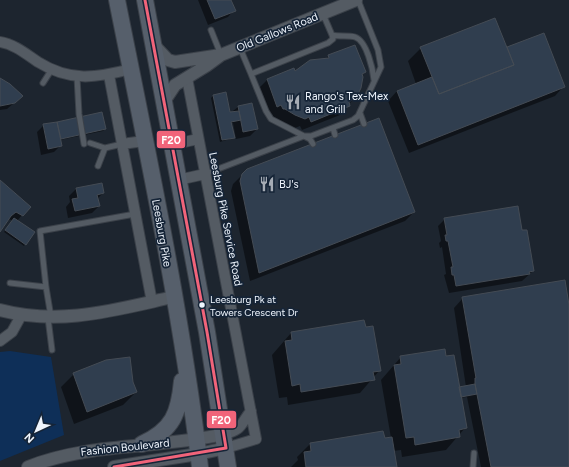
<svg xmlns="http://www.w3.org/2000/svg" width="569" height="467" viewBox="0 0 569 467" font-family="Figtree,sans-serif">
<style>
.green{fill:#0e2f58}
.shadow{fill:#0007}
.building{fill:#303e4f;stroke:#444b54}
.lines{fill:none;stroke-linecap:round;stroke-linejoin:round}
.service-casing{stroke:#3b4149;stroke-width:7}
.minor-casing{stroke:#3b4149;stroke-width:12}
.tertiary-casing{stroke:#3b4149;stroke-width:14}
.trunk-casing{stroke:#3b4149;stroke-width:18}
.service{stroke:#545b63;stroke-width:5}
.minor{stroke:#545b63;stroke-width:10}
.tertiary{stroke:#545b63;stroke-width:12}
.trunk{stroke:#565f6b;stroke-width:16}
.bus-1-casing{stroke:#152437;stroke-width:6}
.bus-1{stroke:#f1647a;stroke-width:3}
.bus-dot{fill:#eff5fd;stroke:#152437;stroke-width:1.5}
.labels{text-anchor:middle;stroke-width:3.5;stroke-linejoin:round;paint-order:stroke}
.bus-label{font-size:10px;fill:#eff5fd;stroke:#152437;text-anchor:start}
.street-label{font-size:11px;fill:#eff5fd;stroke:#152437}
.poi-label{font-size:11px;fill:#eff5fd;stroke:#152437;text-anchor:start}
.line-badge{stroke:#152437;stroke-width:1.5}
.badge-label{font-size:11px;text-anchor:middle;font-weight:bold;fill:#fff}
</style>
<rect width="100%" height="100%" fill="#1d252f"/>
<path class="green" d="M10 351 51 357 64 435 0 461V352Z"/>
<path class="shadow" d="M198 0H230L234 10 228 17 208 25Z
M421 48H508L564 86 555 96 409 153 388 101 397 91 416 84 408 61Z
M329 56 365 72 361 75 356 96 340 115 302 130 300 126 295 128 274 118 272 114 268 115 258 89 267 80 294 69 295 72 326 59Z
M0 80 22 96 7 109 0 110Z
M213 96 229 114 238 107 252 104 257 129 250 136 236 139 233 123H231L233 138 220 142 211 98Z
M58 123 105 129 103 131 60 140 61 145 54 152 41 155 37 132 44 125Z
M243 174 414 212 405 221 250 281 231 191 233 184Z
M0 182 22 215 17 221 25 244 24 246 4 232 13 221 9 219 0 230Z
M101 184 103 193 97 199 99 206 92 213 68 218 66 207 70 202 69 196 76 189Z
M445 219 521 232 533 271 522 281 449 293 444 275 446 274 442 247 440 248 439 243 441 241 438 226Z
M463 298 569 311V467H481L467 397 460 398 465 428 446 450 402 457 401 450 393 451 396 467H307L305 455 304 457 305 467H291L298 460 297 457 310 444 391 438 381 380 401 357 446 358 459 388 466 387 454 308Z
M291 333 379 371 360 393 288 405 287 397 279 398 272 355Z
M74 374 132 383 136 392 123 405 74 424 61 387Z"/>
<path class="building" d="M207 0H231L236 11 215 19Z
M495 18 514 65 439 94 420 47Z
M544 33 565 87 418 145 397 91 432 77 439 94 514 65 507 47Z
M355 45 366 72 362 74 363 77 361 88 357 96 349 102 350 106 311 122 309 117 305 119 295 115 285 109H283L281 105 277 107 267 79 294 68 295 71 310 60 329 58 328 55Z
M0 78 10 84 23 96 15 103 0 106Z
M226 92 230 112 239 111 241 120 231 122 235 138 222 140 213 95Z
M252 103 258 129 243 132 238 106Z
M102 112 106 129 61 139 57 122Z
M379 118 415 212 259 273 240 181 242 174 247 169Z
M57 122 62 146 48 149 43 124Z
M0 180 31 207 23 216 16 212 11 216 0 232Z
M102 183 104 193 97 195 100 206 75 211 72 199 78 198 76 188Z
M518 206 522 230H527L534 271 529 272 530 274 456 286 454 275H452L451 267H453L448 241H446L445 235H447L444 218Z
M14 218 35 232 26 245 5 230Z
M565 280 569 305V467H491L475 384V378H476L462 297Z
M364 320 366 327 373 326 381 371 373 372 375 380 301 392 300 384 292 386 285 341 292 340 291 332Z
M445 349 446 356 454 355 467 428 459 430 460 437 415 445 414 437 406 438 394 365 401 364 400 356Z
M130 357 133 382 137 392 87 412 73 373 106 360Z
M475 384 477 394 461 397 459 387Z
M383 431 385 438 392 437 397 467H306L304 452 311 451 310 443Z"/>
<g class="lines">
<defs>
<path id="service" d="M323 14 332 35C340 37 348 35 355 37 367 41 373 70 374 80
M211 30 221 55
M240 48 251 74 328 43 333 39 332 35
M251 74 266 111 271 119 304 136H311L353 120 358 116 381 67 378 50 358 0
M77 77 79 114 84 144
M43 83 52 69
M360 113 364 124
M333 128 335 135
M90 143 105 148 98 166
M105 148 122 144
M205 174 304 136 310 139 313 144
M10 283 46 287
M51 317 46 287 40 231 135 214
M48 318 52 350
M473 467 474 453"/>
<path id="minor" d="M0 42C14 44 26 54 38 62 70 82 96 78 131 69
M109 75 152 302
M187 78 256 439 226 448
M122 144 144 141
M171 145 198 139
M178 180 205 174
M0 341 12 332 22 314
M224 434C243 430 240 424 251 411"/>
<path id="tertiary" d="M153 44 168 60 175 62 221 55 356 0
M163 103 175 85 206 66 221 55
M0 310C61 326 114 310 173 297
M28 467C91 442 159 449 224 434
M114 467 198 454 226 448"/>
<path id="trunk" d="M117 0C148 155 181 310 200 467
M145 0 207 332 228 467
M142 444C173 430 179 413 182 381"/>
</defs>
<use href="#service" class="service-casing"/>
<use href="#minor" class="minor-casing"/>
<use href="#tertiary" class="tertiary-casing"/>
<use href="#trunk" class="trunk-casing"/>
<use href="#service" class="service"/>
<use href="#minor" class="minor"/>
<use href="#tertiary" class="tertiary"/>
<use href="#trunk" class="trunk"/>
<defs>
<path id="bus-1" d="M114 467 226 448 207 332 145 0"/>
</defs>
<use href="#bus-1" class="bus-1-casing"/>
<use href="#bus-1" class="bus-1"/>
</g>
<defs>
<symbol id="restaurant-bare" viewBox="-9 -9 18 18"><path d="M-5-6h1v4h1v-4h1v4h1v-4h1v5L-1.5 .5V6h-2V.5L-5-1ZM5-6V6H3V1.5H1.5Q1.5-4 5-6Z" fill="#a6acb5" stroke="#152437" stroke-width="2.5" paint-order="stroke"/></symbol>
</defs>
<g fill-rule="evenodd">
<use href="#restaurant-bare" x="282" y="91" width="22" height="22"/>
<use href="#restaurant-bare" x="256" y="173" width="22" height="22"/>
</g>
<circle class="bus-dot" cx="202" cy="305" r="3.5"/>
<g class="labels">
<g class="bus-label">
<text x="210" y="303">Leesburg Pk at<tspan x="210" dy="13">Towers Crescent Dr</tspan></text>
</g>
<g class="street-label">
<text transform="translate(277 32) rotate(-22)" y="4">Old Gallows Road</text>
<text transform="translate(226 219) rotate(79)" y="4">Leesburg Pike Service Road</text>
<text transform="translate(162 233) rotate(80)" y="4">Leesburg Pike</text>
<text transform="translate(125 447) rotate(-6)" y="4">Fashion Boulevard</text>
</g>
<g class="poi-label">
<text x="305" y="100">Rango's Tex-Mex<tspan x="305" dy="13">and Grill</tspan></text>
<text x="279" y="188">BJ's</text>
</g>
</g>
<g class="line-badge">
<rect x="156" y="130" width="30" height="19" rx="4" fill="#f1647a"/>
<rect x="206" y="410" width="31" height="19" rx="4" fill="#f1647a"/>
</g>
<g class="badge-label">
<text x="171" y="144">F20</text>
<text x="221" y="424">F20</text>
</g>
<g transform="translate(36 431) rotate(224)" stroke="#152437" stroke-width="3" paint-order="stroke">
<path d="M0-3L7 15L0 10L-7 15Z" fill="#eff5fd"/>
<text y="-6" font-size="11" font-weight="bold" text-anchor="middle" fill="#eff5fd">N</text>
</g>
</svg>
